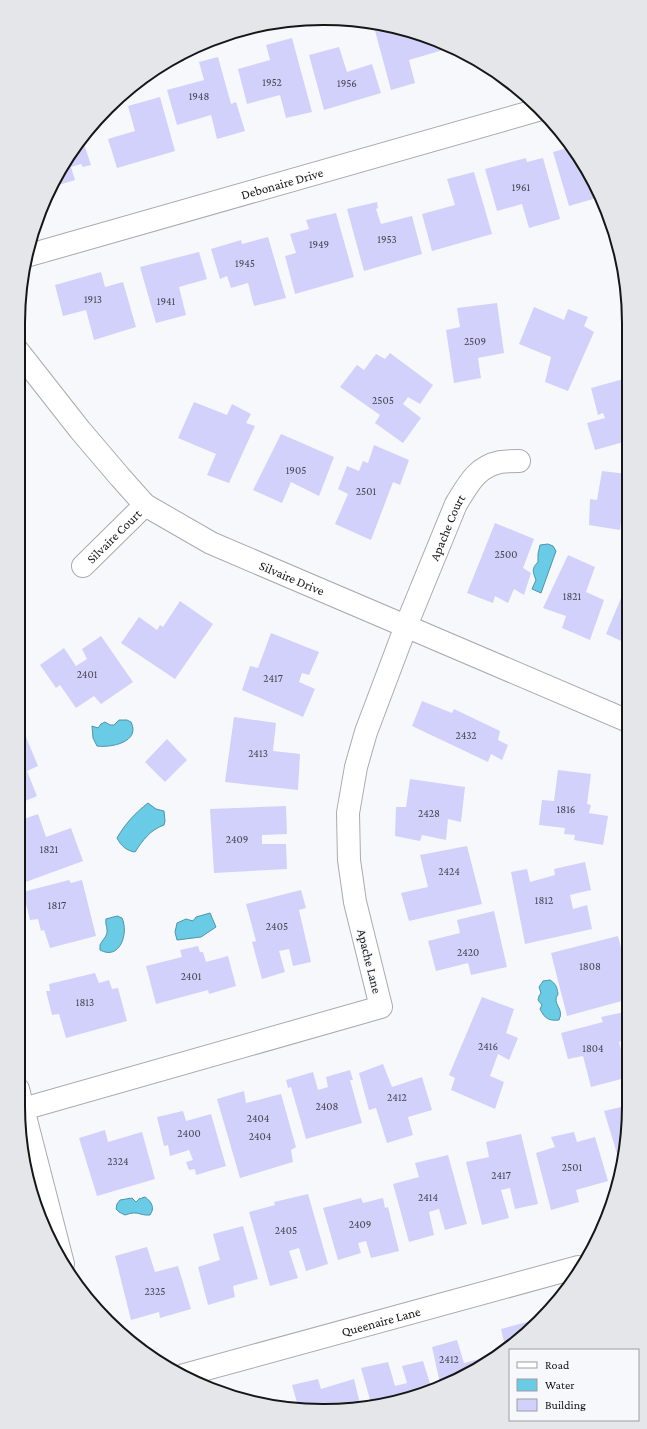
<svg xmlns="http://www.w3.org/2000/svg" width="647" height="1429" viewBox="0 0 647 1429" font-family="'Crimson Pro',serif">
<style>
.green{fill:#cfd897}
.water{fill:#69cbe5;stroke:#5095a7}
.building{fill:#d1d1fc}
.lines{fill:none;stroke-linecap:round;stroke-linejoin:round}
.minor-casing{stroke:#ababaf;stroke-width:24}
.minor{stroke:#fff;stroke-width:22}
.labels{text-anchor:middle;stroke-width:3;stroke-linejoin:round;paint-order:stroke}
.number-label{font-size:11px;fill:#454550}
.street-label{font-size:13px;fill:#161617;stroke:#f7f8fb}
.rim{fill:none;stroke:#161617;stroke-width:2}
</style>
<rect width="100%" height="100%" fill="#f7f8fb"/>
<path class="green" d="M280 22 204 43 264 24Z"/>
<path class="water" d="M548 544 553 546 556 551 541 593 532 589 536 580C533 572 531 569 538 562V554L540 545Z
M119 720H127L131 722C141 742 111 748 97 746L93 738 92 726 98 728 101 724 105 722 110 725H114Z
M148 803 156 809 164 811 165 821 164 825C150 830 143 840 135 852 127 851 121 846 117 838 125 824 135 813 148 803Z
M210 913 216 927 201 937 177 940 175 932 177 923 186 919 193 921 196 917Z
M117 916 122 918C129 933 120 961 100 950V945C102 940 108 936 107 930 107 926 105 924 106 919Z
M550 980C556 984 557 987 558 994 551 1004 565 1008 559 1020 549 1021 545 1019 540 1009L542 1005 538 1000 539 996 541 993 539 987 543 981Z
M145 1197C152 1202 155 1208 150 1215 139 1216 139 1210 125 1215L119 1212 116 1209 117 1204 120 1200 132 1198 136 1202 139 1199Z"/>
<path class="building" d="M382 24 440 41 443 50 409 60 415 83 391 90 374 27 383 25Z
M292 38 312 112 286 118 280 95 247 104 238 69 270 60 266 45Z
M339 47 347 72 372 64 381 93 324 110 309 55Z
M218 57 231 104 236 102 245 131 217 139 211 115 177 125 167 90 204 80 199 62Z
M160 97 175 151 117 168 108 139 135 131 128 106Z
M82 138 91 165 83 167 81 164 71 167 75 180 52 187 69 154Z
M571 147 600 197 569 206 553 152Z
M526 158 527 162 543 158 560 219 529 228 522 204 497 211 485 169Z
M474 172 492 234 432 251 422 214 455 205 447 179Z
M377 202 378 208 376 209 381 224 412 216 422 254 364 271 347 209Z
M336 213 354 277 295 294 285 256 296 253 290 234 309 229 306 220Z
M268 237 286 298 254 306 248 283 231 288 227 276 220 279 211 249 241 240 242 244Z
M199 252 207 279 179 287 186 315 156 323 140 267Z
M101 272 105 287 123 282 136 327 94 340 86 310 63 316 55 285Z
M497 303 504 353 478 358 481 378 454 383 446 330 460 327 457 308Z
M534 307 564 320 568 309 588 317 584 326 594 332 568 391 545 382 551 357 519 344Z
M390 353 433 385 420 404 408 397 403 404 421 418 403 443 375 423 380 415 340 387 357 365 364 370 376 354 385 359Z
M627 378V441L595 450 587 423 605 418 603 413 598 415 591 388Z
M194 402 227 415 232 404 251 414 246 423 255 426 229 483 207 475 216 454 178 438Z
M281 434 334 457 319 496 291 482 282 503 253 490Z
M374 445 409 460 400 485 393 482 371 540 335 524 348 494 338 489 347 466 359 471 363 461 368 463Z
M602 471 627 474V508H623L620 530 589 525 590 499 597 500Z
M495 523 534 539 523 568 531 573 524 595 514 589 508 603 495 596 493 603 467 593Z
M568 555 595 567 586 592 604 600 590 640 562 628 566 616 543 608Z
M626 586H627L628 644 606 634Z
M180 601 213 624 175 679 121 643 139 617 157 630 160 625 163 627Z
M271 633 319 652 309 675 302 673 299 682 315 689 303 717 242 690 250 666 258 668Z
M101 636 133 682 101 704 94 696 76 708 60 685 56 688 40 665 64 648 76 666 87 659 82 649Z
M422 701 452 713 454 709 500 731 498 740 508 745 502 760 491 754 488 762 412 726Z
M18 704 24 716 18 720Z
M234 717 276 723 273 751 300 754 298 790 225 782Z
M26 737 38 766 27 771 37 796 18 804V741Z
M167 739 187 760 165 782 145 762Z
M558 770 591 774 587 804 591 805 589 813 608 816 603 845 574 840 575 835 564 834 565 828 539 825 542 800 554 801Z
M410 779 465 787 461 822 448 819 446 840 422 835 420 841 395 836 396 807H406Z
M286 806 287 834 262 835V844H286L287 869 214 873 210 809Z
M38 814 46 837 71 828 83 861 23 883 18 869V821Z
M467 846 482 904 409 921 401 893 428 887 420 855Z
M585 862 591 890 570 895 573 909 587 905 592 929 525 944 511 872 527 869 530 882 555 875 554 869Z
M69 880 71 883 82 880 96 936 50 948 44 930 41 931 38 919 30 920 23 892Z
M301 890 306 908 299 910 311 962 293 966 289 949 279 951 285 972 262 979 252 942 256 941 246 904Z
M494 911 507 967 471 975 468 963 436 971 428 941 460 933 457 920Z
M618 936 629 978V999L567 1016 551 953Z
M198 946 200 952H203L206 962 228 956 236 986 209 994 208 990 156 1004 146 966 182 957 180 950Z
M95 973 99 983 109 980 112 989 118 988 127 1021 66 1038 59 1014 52 1015 46 991H50L49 984Z
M482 997 514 1009 506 1033 518 1038 509 1060 498 1054 490 1076 504 1082 495 1109 451 1090 455 1078 449 1075Z
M629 1011V1039L619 1042 623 1057 629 1055V1077L591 1087 583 1056 568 1059 561 1033 603 1022 601 1017Z
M383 1064 392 1087 422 1077 432 1110 408 1117 413 1135 387 1143 376 1108 369 1110 359 1073Z
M350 1070 353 1080H350L362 1123 306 1139 291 1087 288 1088 286 1080 313 1072 318 1090 328 1087 326 1077Z
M244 1091 246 1103 281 1094 296 1147 291 1150 293 1162 240 1178 217 1099Z
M629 1105 623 1165 622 1170 604 1111Z
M183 1111 186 1121 211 1114 226 1166 196 1175 195 1169 189 1170 186 1162 193 1160 189 1150 170 1156 168 1145 164 1146 157 1117Z
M105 1130 108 1142 142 1132 155 1179 97 1196 79 1138Z
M574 1132 577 1142 595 1137 608 1181 576 1190 579 1202 551 1210 536 1153 555 1147 551 1137Z
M521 1134 538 1204 515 1209 510 1188 501 1190 509 1218 482 1225 466 1162 489 1157 486 1142Z
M448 1155 467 1224 445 1230 439 1209 429 1212 434 1235 409 1242 393 1184 419 1177 415 1163Z
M308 1194 328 1264 306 1271 299 1248 289 1251 298 1278 270 1286 249 1212 275 1205 274 1202Z
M361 1198 363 1203 383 1198 385 1208 388 1207 399 1251 371 1258 366 1241 358 1243 361 1253 338 1260 323 1208Z
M243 1226 258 1279 233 1286 235 1297 208 1305 198 1267 220 1260 213 1234Z
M147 1247 155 1272 178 1266 191 1309 160 1318 159 1312 131 1320 115 1256Z
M527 1322 528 1327 505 1346 501 1329Z
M457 1340 464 1363 495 1355 476 1370 447 1383 446 1382 440 1383 432 1347Z
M423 1361 432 1390 421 1395 377 1405 376 1401 371 1403 361 1368 388 1362 395 1386 407 1383 402 1366Z
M318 1379 321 1389 354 1379 361 1408 298 1406 292 1385Z
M285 1400 287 1406 267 1405Z"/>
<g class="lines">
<defs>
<g id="minor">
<path id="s1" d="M26 256 538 110"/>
<path id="s2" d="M18 351 80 430 120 477 145 505 211 543 628 721"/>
<path id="s3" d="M83 566 145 505"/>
<path d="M18 1089 63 1264"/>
<path id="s4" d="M23 1109 381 1007 355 902 349 860 348 813 356 767 366 732 406 626 456 504C468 485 476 467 500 462 506 461 513 461 519 461"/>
<path id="s5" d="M184 1375 578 1267"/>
</g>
</defs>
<use href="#minor" class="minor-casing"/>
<use href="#minor" class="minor"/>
</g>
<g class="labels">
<g class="number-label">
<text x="272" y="86">1952</text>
<text x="347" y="87">1956</text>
<text x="199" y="100">1948</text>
<text x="521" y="191">1961</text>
<text x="387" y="243">1953</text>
<text x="319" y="248">1949</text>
<text x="245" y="267">1945</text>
<text x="93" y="303">1913</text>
<text x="166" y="305">1941</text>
<text x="475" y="345">2509</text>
<text x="383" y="404">2505</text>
<text x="296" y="474">1905</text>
<text x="366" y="495">2501</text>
<text x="506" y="558">2500</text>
<text x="572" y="600">1821</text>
<text x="87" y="678">2401</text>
<text x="273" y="682">2417</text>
<text x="466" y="739">2432</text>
<text x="258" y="757">2413</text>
<text x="566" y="813">1816</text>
<text x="429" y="817">2428</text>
<text x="237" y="843">2409</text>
<text x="49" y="853">1821</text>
<text x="449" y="875">2424</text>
<text x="544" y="904">1812</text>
<text x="57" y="909">1817</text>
<text x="277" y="930">2405</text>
<text x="468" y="956">2420</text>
<text x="590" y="970">1808</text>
<text x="191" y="980">2401</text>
<text x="85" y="1006">1813</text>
<text x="488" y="1050">2416</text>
<text x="593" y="1052">1804</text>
<text x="397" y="1101">2412</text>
<text x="327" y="1110">2408</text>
<text x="258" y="1122">2404</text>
<text x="189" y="1137">2400</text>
<text x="260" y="1140">2404</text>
<text x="118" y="1165">2324</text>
<text x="572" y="1171">2501</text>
<text x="501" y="1179">2417</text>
<text x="428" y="1201">2414</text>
<text x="360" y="1228">2409</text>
<text x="286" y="1234">2405</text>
<text x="155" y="1295">2325</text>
<text x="449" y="1363">2412</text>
</g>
<g class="street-label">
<text dy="5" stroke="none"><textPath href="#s1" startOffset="266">Debonaire Drive</textPath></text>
<text dy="5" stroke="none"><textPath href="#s4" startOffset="873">Apache Court</textPath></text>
<text dy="5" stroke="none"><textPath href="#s3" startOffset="43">Silvaire Court</textPath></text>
<text dy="5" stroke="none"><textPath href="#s2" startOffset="364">Silvaire Drive</textPath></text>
<text transform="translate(370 961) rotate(76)" y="5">Apache Lane</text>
<text dy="5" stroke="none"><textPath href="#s5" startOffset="204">Queenaire Lane</textPath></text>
</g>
</g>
<path d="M0 0H647V1429H0ZM323 25H324A298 298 0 0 1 622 323V1106A298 298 0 0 1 324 1404H323A298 298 0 0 1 25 1106V323A298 298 0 0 1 323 25Z" fill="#e5e6e9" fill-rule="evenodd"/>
<path class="rim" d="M323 25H324A298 298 0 0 1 622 323V1106A298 298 0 0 1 324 1404H323A298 298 0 0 1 25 1106V323A298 298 0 0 1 323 25Z"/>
<rect x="509" y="1349" width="130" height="72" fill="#f7f8fb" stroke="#9d9ea0"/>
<rect x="517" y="1362" width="20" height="6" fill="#ffffff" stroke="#9d9ea0"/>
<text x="545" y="1369" font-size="12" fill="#161617">Road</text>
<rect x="517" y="1379" width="20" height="12" fill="#69cbe5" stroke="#9d9ea0"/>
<text x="545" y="1389" font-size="12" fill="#161617">Water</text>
<rect x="517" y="1399" width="20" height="12" fill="#d1d1fc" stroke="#9d9ea0"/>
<text x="545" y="1409" font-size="12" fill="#161617">Building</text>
</svg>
